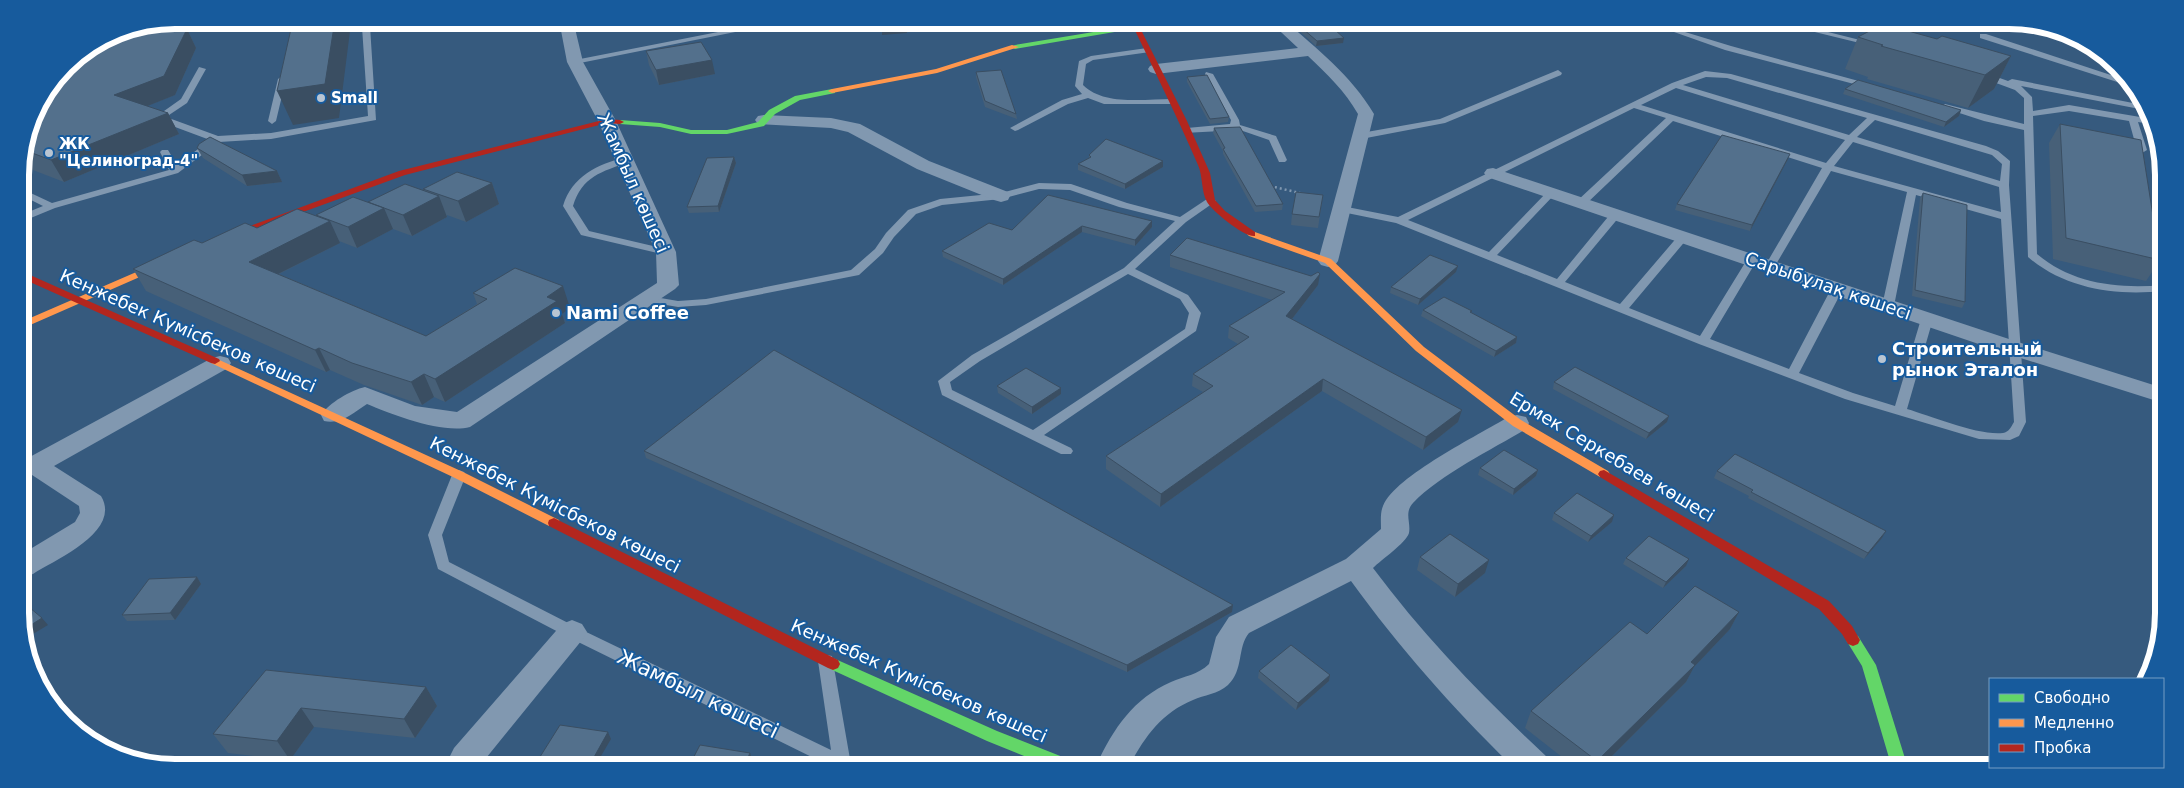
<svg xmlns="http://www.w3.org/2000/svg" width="2184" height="788" viewBox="0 0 2184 788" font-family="'DejaVu Sans',sans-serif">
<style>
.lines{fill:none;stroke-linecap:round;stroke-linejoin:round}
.path{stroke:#8198b0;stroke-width:2.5;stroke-dasharray:2 3;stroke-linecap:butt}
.lane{fill:#8198b0;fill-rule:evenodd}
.street{fill:#8198b0;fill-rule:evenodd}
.fast{fill:#63d668;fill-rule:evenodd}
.slow{fill:#ff974d;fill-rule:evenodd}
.jam{fill:#b3261e;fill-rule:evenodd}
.wall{fill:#476078}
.shaded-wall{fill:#3a4e62}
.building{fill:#53708c;stroke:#3a4e62}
.poi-dot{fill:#b9c5d2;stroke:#175b9d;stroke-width:2}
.labels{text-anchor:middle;stroke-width:4;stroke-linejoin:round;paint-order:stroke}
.far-poi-label{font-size:15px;font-weight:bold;fill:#fff;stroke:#175b9d;text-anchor:start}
.street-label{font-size:18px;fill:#fff;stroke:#175b9d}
.poi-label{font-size:18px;font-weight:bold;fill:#fff;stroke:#175b9d;text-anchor:start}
.near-street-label{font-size:21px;fill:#fff;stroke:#175b9d}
.rim{fill:none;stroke:#fff;stroke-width:6}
</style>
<rect width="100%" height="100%" fill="#365a7e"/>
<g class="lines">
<path class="path" d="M1270 186 1300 193"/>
<path class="lane" d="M191 20H202L168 34 161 32Z
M362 20H400L370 26 376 120 271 139 219 142 178 173 55 208 21 222V215L43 206 21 195 20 188 52 203 169 170 160 152 162 150H168L177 165 210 140 159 121 157 116 181 99 199 67 206 69 187 103 166 117 218 136 271 133 368 116 362 27 332 33 328 31 362 22Z
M780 20H796L575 64 571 62 575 60Z
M1697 20H1707L1685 32 1731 46 1877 86 1873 89 1725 50 1674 32Z
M1766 20H1780L1876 44 1872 46Z
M1897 20H1918L1908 24Z
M1980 34H1986L2132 82 2136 88 1980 38Z
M1147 48 1151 50 1150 52 1093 60 1086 64 1083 85C1104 106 1145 99 1173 99L1177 102 1176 104H1104L1088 98 1068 104 1018 130 1015 131 1010 128 1062 100 1082 94 1075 86 1079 61 1091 56Z
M1558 70 1562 73 1561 75 1445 123 1361 139 1356 136 1361 133 1440 119Z
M1705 71 1731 74 1986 146 1998 151 2010 161 2009 185 2026 422 2019 436 2010 440 1979 439 1845 399 1699 344 1396 223 1342 212 1337 209 1342 206 1398 217 1672 83ZM1706 77 1727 78 1867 118 1849 135 1683 85ZM1676 88 1845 140 1826 163 1641 105ZM1634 108 1666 118 1577 201V205H1585L1673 121 1822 168 1765 266 1766 268H1774L1775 266 1831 171 1907 192 1882 306 1884 308H1892L1894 306 1916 195 2001 219 2014 422C2011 427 2009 432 2003 433 1979 436 1931 416 1907 409L1933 319 1931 317 1927 316 1921 319 1895 406 1853 393 1799 373 1843 289 1841 287 1837 286 1831 289 1789 369 1710 339 1757 260 1756 258H1748L1700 336 1629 308 1687 239 1688 237 1687 235H1679L1620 304 1565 282 1620 216V212H1612L1557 279 1497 255 1554 195V191H1548L1489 252 1408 220ZM1875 120 1992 155 2002 164 2000 181 1857 137ZM1853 142 1999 187 2001 212 1834 166Z
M1206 72 1213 74 1239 120 1240 125 1276 136 1287 160 1285 162H1279L1269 140 1240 130 1184 133V129L1187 128 1230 124 1231 120 1205 74Z
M1983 72 2008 81 2012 79 2148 106 2150 111 2021 86 2032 97 2033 111 2069 105 2152 119 2154 125 2138 122 2147 150 2142 153 2137 150 2129 121 2069 111 2033 116 2037 254C2072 284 2119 289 2163 285V291C2116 296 2065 289 2028 257L2024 130 1984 121 1941 107 1945 104 2024 124V98L2015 90 1980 77 1979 75Z
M282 76 286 79 276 121 272 124 268 121 278 79Z
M625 157 628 158V162C602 172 582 176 573 206L589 231 670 250 671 252 670 254 666 255 581 235 563 206C572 176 597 165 625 157Z
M1039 183 1071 184 1127 203 1180 217 1207 199 1211 198 1216 201 1186 222 1135 269 1188 295 1201 313 1196 331 1044 435 1071 448 1073 451 1071 454H1061L942 395 938 381 972 355 1124 268 1175 221 1119 207 1070 190 1039 189 1001 199 942 205 916 214 894 237 883 253 859 275 706 305 678 307 649 302 643 299 649 296 678 301 706 299 851 270 875 249 886 233 908 210 940 199 1001 193ZM1128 274 1180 299 1189 313 1185 329 1033 430 952 390 950 382 980 361Z
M459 470 464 472 466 475 442 535 449 562 578 628 831 750 818 661 820 656 826 655 832 656 850 759 857 763 860 768H834L566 636 438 569 428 535 452 475 454 472Z"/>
<path class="street" d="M559 20H573L583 62 616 121 676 252 679 285 675 289 470 427C442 434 393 415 367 404 353 413 341 425 324 421L321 415C329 403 351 390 365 387L415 406 457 412 657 283 656 252 598 121 567 62Z
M1268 20H1284C1317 49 1351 75 1374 114L1338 261 1335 265 1328 267 1321 265 1318 261 1358 114C1345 91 1327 74 1308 56L1156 74 1150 72 1148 69 1150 66 1156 64 1298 48Z
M764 115 831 118 860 124 929 161 1008 192 1010 196 1008 200 1001 202 994 200 917 169 848 132 831 128 758 124 755 120 758 116Z
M1493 168 2024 344 2163 388V403L2008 354 1487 177 1484 173 1487 169Z
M220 356 228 358 231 363 228 368 54 466 101 496C122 531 57 559 33 574L23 577 22 554 75 522 80 513 79 506 76 504 26 471 22 465 26 459 212 358Z
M1517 415 1526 417 1529 423 1526 429C1491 450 1441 474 1413 503 1404 513 1411 522 1409 533 1406 543 1381 560 1373 568 1426 639 1483 697 1548 758L1552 768H1514C1453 708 1401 650 1351 581L1249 633C1237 647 1244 670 1228 685 1218 694 1204 695 1193 700 1161 713 1144 738 1128 768H1095C1112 731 1132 699 1171 682 1184 676 1198 675 1209 664L1216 637 1229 617 1346 559 1381 529C1381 522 1380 513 1383 506 1395 476 1479 435 1508 417Z
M572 620 582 624 587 632 582 640 478 768H444L454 748 562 624Z"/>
<path class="fast" d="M1136 25 1139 27 1138 28 1015 49 1011 47 1015 45Z
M832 89H835V93L800 100 775 114 764 126 727 134H691L660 127 620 124 616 122 620 120 660 123 691 130H727L758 122 769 110 795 96Z
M1853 634 1858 636 1876 665 1908 768H1892L1862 666 1846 640 1848 636Z
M833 658 997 731 1078 763 1080 768H1054L987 741 828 668 826 664 828 660Z"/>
<path class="slow" d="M1012 45 1019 47 937 73 832 93 828 91 832 89 936 69Z
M1252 231 1331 259 1424 347 1521 420 1608 471 1610 474 1608 477H1600L1513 426 1416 351 1325 263 1249 236 1247 234Z
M171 257 176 260 174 262 21 329V322Z
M215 358 463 472 559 520 560 523 559 526H549L455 478 211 363 210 361Z"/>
<path class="jam" d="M1130 20H1136L1187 121 1210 173 1215 200 1225 211 1255 232V236C1245 238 1212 211 1207 202 1201 191 1203 176 1198 165 1177 116 1153 68 1130 20Z
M607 119 620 120 624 122 620 124 607 123 405 175 220 242H214L212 240 399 171Z
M21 271 219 359 220 361 215 364 211 363 21 278Z
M1604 470 1829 601 1852 626 1860 640 1858 644 1853 646 1848 644 1842 634 1819 609 1600 477 1598 474 1600 471Z
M554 518 838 660 840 664 838 668 833 670 828 668 549 526 548 523 549 520Z"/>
</g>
<path class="wall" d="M1295 22 1343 43 1316 46 1295 27Z
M187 29 196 48 175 95 147 106 168 113 179 134 64 182 20 165 36 107Z
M1858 37 1937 39 2011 56 1994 89 1968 108 1867 79 1868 77 1845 69Z
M646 51 715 74 659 85 649 65Z
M2104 58 2125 73 2100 64Z
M976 72 1016 114 1017 119 985 107 976 77Z
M1187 77 1229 117 1228 122 1210 124 1187 82Z
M1845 89 1961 110 1959 116 1944 127 1843 94Z
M2060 124 2160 260 2146 281 2053 259 2049 143Z
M1214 128 1283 204 1282 210 1255 212 1223 154V151L1213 133Z
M197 148 277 171 282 182 247 186 203 158Z
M1089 155 1163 161V167L1125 189 1078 170V164L1089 158Z
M734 157 736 163 719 212 689 213 687 207Z
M1788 159 1750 231 1675 210 1677 204Z
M492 183 499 204 466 222 447 215V217L412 236 393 229 357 248 339 241 340 243 279 274 426 336 477 304 473 293 570 308 562 314 565 323 445 402 434 397 422 405 364 385 330 370 326 372 146 291 133 269 202 243 257 228 317 216 316 215 423 190V189Z
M1923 193 1965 302 1962 308 1912 296 1920 198Z
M1048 195 1152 227 1135 246 1082 232 1003 285 943 257 942 251 1012 230Z
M1323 195 1318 228 1291 225 1292 214Z
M1170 255 1318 285 1292 319 1458 422 1423 450 1322 391 1160 507 1106 469V456L1203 392 1192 386 1193 374 1238 344 1228 338 1229 326 1272 300 1170 267Z
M1456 272 1418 305 1390 293 1391 287Z
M1423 310 1517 337 1516 343 1494 357 1421 316Z
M1554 382 1667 422 1646 439 1553 389Z
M997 386 1061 388V394L1032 414 998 393Z
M644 451 1232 612 1127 672 646 458Z
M1480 468 1538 470 1536 476 1513 495 1478 475Z
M1717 471 1882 538 1864 559 1748 498 1749 496 1714 478Z
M1554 513 1612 522 1588 542 1552 520Z
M1420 557 1485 573 1455 597 1417 570Z
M1626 558 1686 566 1663 588 1623 564Z
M197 577 201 584 175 620 127 621 122 615Z
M1739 612 1730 629 1694 667 1686 682 1600 768H1576L1525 728 1531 711 1647 634Z
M266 670 426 687 437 706 415 738 314 727 290 760 228 753 213 734Z
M1259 671 1330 675 1329 681 1296 710 1258 678Z"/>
<path class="shaded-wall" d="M307 20H352V22L347 23 350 31 339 118 293 125 277 91Z
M906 28 907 33 882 35V30Z
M187 29 196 48 175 95 125 115 114 95Z
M1344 38 1343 43 1316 46 1317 41Z
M2011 56 1994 89 1968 108 1985 75Z
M712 60 715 74 659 85 656 70Z
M1961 110 1959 116 1944 127 1946 122Z
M168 113 179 134 64 182 51 160Z
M1790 154 1788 159 1750 231 1752 225Z
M734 157 736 163 719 212 718 206Z
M1163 161V167L1125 189V184Z
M277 171 282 182 247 186 242 175Z
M492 183 499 204 466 222 458 201Z
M439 196 447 217 412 236 403 215Z
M384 208 393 229 357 248 348 227Z
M330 221 340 243 260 283 249 262Z
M1152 221V227L1135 246V240Z
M1082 226V232L1003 285V279Z
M1458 266 1456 272 1418 305 1420 299Z
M1320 274 1318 285 1285 328 1286 316Z
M563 286 570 308 562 314 565 323 445 402 435 379 547 297Z
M1517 337 1516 343 1494 357 1496 351Z
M319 348 330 370 326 372 315 350Z
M424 374 434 397 422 405 411 382Z
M1323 379 1322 391 1160 507 1161 494Z
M1061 388V394L1032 414V407Z
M1462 410 1458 422 1423 450 1426 437Z
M1669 416 1667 422 1646 439 1649 433Z
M22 436 26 441 22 443Z
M1538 470 1536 476 1513 495 1514 489Z
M1614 515 1612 522 1588 542 1591 536Z
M1886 531 1882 538 1864 559 1868 553Z
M1689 559 1686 566 1663 588 1666 582Z
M1489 560 1485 573 1455 597 1458 584Z
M197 577 201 584 175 620 170 613Z
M1233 605 1232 612 1127 672V665Z
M1739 612 1730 629 1694 667 1686 682 1600 768H1594L1597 761Z
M42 618 48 625 23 640V630Z
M1330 675 1329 681 1296 710 1298 703Z
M426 687 437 706 415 738 404 719Z
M301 708 314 727 290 760 277 741Z
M608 732 611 739 594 768H588Z
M750 753 752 759 748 768H743Z"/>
<path class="building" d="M293 20H335L325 84 277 91Z
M879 20H903L906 28 882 30Z
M1314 20H1324L1344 38 1317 41 1295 22Z
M164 22 187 29 164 76 114 95 168 113 51 160 24 150 36 107 73 59 103 40 142 27Z
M1883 24 1937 39 1942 36 2011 56 1985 75 1881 46 1883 45 1858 37Z
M701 42 712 60 656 70 646 51Z
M1001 70 1016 114 985 101 976 72Z
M1207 75 1229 117 1210 119 1187 77Z
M1858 80 1961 110 1946 122 1845 89Z
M2060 124 2141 140 2160 260 2066 238Z
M1240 127 1283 204 1256 206 1223 149 1225 148 1214 128Z
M1722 135 1790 154 1752 225 1677 204Z
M210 137 277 171 242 175 197 148 199 144Z
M1106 139 1163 161 1125 184 1078 164 1091 157 1089 155Z
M734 157 718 206 687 207 707 158Z
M457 172 492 183 458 201 423 189Z
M405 184 439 196 403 215 368 202Z
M1296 192 1323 195 1319 217 1292 214Z
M1923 193 1967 205 1965 302 1915 290Z
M1048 195 1152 221 1135 240 1082 226 1003 279 942 251 989 223 1012 230Z
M353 197 384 208 348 227 316 215Z
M297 209 330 221 249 262 426 336 487 299 473 293 515 268 563 286 547 297 557 301 435 379 424 374 411 382 352 363 319 348 315 350 133 269 194 240 202 243 245 223 257 228Z
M1187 238 1311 276 1318 272 1320 274 1286 316 1462 410 1426 437 1323 379 1161 494 1106 456 1213 386 1193 374 1249 337 1229 326 1285 292 1170 255Z
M1430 255 1458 266 1420 299 1391 287Z
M1444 297 1472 311 1470 312 1517 337 1496 351 1423 310Z
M774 350 1233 605 1127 665 644 451Z
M1575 367 1669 416 1649 433 1554 382Z
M1026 368 1061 388 1032 407 997 386Z
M1504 450 1538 470 1514 489 1480 468Z
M1735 454 1886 531 1868 553 1751 492 1753 490 1717 471Z
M1577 493 1614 515 1591 536 1554 513Z
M1450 534 1489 560 1458 584 1420 557Z
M1649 536 1689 559 1666 582 1626 558Z
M197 577 170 613 122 615 149 579Z
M1695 586 1739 612 1691 662 1695 665 1597 761 1531 711 1630 622 1647 634Z
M23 602 42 618 23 630Z
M1291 645 1330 675 1298 703 1259 671Z
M266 670 426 687 404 719 301 708 277 741 213 734Z
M560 725 608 732 588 768H533Z
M700 745 750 753 743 768H688Z"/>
<g class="poi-dot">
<circle cx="321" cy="98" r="5"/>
<circle cx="49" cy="153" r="5"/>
<circle cx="556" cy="313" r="5"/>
<circle cx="1882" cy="359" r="5"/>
</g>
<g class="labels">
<g class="far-poi-label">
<text x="331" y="103">Small</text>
<text x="59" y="149">ЖК<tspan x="59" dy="17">"Целиноград-4"</tspan></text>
</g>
<g class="street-label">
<text transform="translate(633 183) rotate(66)" y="6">Жамбыл көшесі</text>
<text transform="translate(1828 286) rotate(19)" y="6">Сарыбұлақ көшесі</text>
<text transform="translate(188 331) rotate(24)" y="6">Кенжебек Күмісбеков көшесі</text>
<text transform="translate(1612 457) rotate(31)" y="6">Ермек Серкебаев көшесі</text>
<text transform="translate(555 505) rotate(27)" y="6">Кенжебек Күмісбеков көшесі</text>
<text transform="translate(919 681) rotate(24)" y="6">Кенжебек Күмісбеков көшесі</text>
</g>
<g class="poi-label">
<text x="566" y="319">Nami Coffee</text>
<text x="1892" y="355">Строительный<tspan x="1892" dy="21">рынок Эталон</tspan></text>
</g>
<g class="near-street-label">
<text transform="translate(698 694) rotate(26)" y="7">Жамбыл көшесі</text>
</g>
</g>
<path d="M0 0H2184V788H0ZM175 29H2009A146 146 0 0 1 2155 175V613A146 146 0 0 1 2009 759H175A146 146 0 0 1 29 613V175A146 146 0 0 1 175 29Z" fill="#175b9d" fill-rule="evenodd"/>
<path class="rim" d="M175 29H2009A146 146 0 0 1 2155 175V613A146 146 0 0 1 2009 759H175A146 146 0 0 1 29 613V175A146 146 0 0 1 175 29Z"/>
<rect x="1989" y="678" width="175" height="90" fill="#175b9d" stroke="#749dc4"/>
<rect x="1999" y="694" width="25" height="8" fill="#63d668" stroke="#749dc4"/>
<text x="2034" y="703" font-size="15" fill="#ffffff">Свободно</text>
<rect x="1999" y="719" width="25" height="8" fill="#ff974d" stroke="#749dc4"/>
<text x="2034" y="728" font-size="15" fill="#ffffff">Медленно</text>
<rect x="1999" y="744" width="25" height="8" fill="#b3261e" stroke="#749dc4"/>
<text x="2034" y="753" font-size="15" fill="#ffffff">Пробка</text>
</svg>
